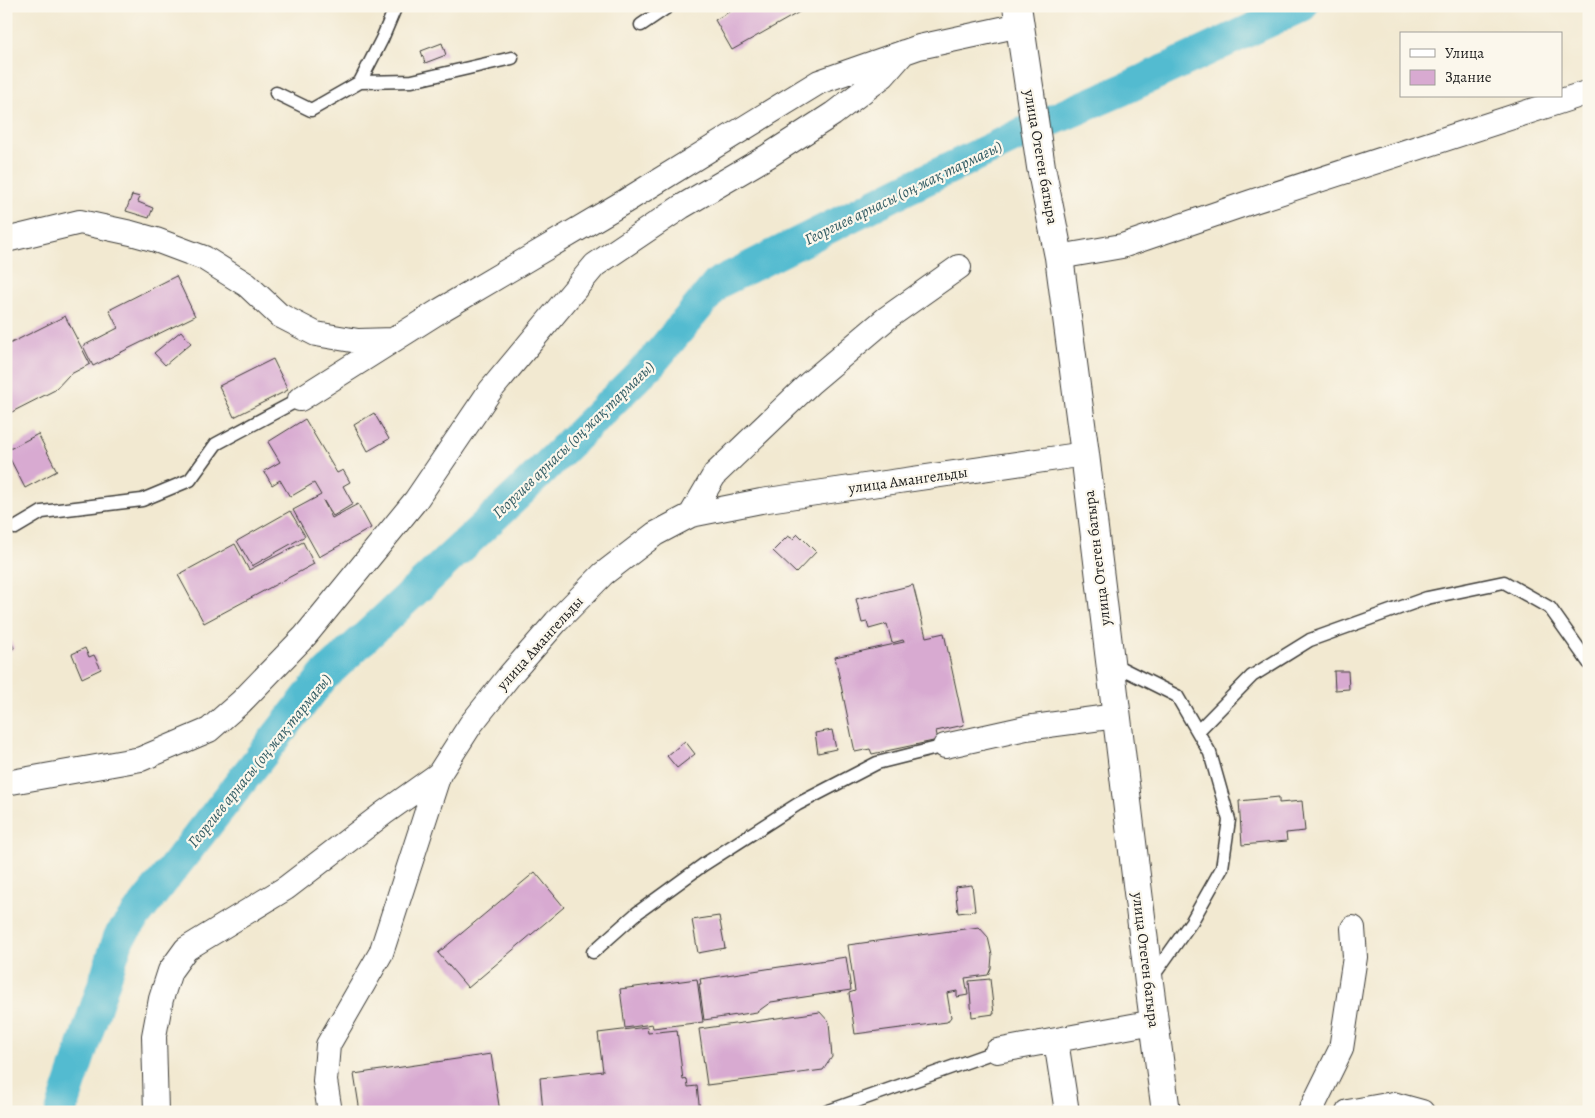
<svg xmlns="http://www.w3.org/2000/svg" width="1595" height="1118" viewBox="0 0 1595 1118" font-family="Alegreya,serif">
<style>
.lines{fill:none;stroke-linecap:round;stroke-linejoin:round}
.canal{stroke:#53bbd0;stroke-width:32}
.building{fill:#d8aad1}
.service-casing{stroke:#3c3b37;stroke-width:15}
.minor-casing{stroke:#3c3b37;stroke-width:26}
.secondary-casing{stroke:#3c3b37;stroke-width:30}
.service{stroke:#fff;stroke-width:12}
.minor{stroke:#fff;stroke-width:24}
.secondary{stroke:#fff;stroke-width:28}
.labels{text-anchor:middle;stroke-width:4.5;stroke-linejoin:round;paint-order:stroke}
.street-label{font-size:15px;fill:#1c1c1c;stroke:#fbf7ec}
.water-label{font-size:16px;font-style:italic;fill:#325c64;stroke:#fbf7ec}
</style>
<rect width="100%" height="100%" fill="#fbf7ec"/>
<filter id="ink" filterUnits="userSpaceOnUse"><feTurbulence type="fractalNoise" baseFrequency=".02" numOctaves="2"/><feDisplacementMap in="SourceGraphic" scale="10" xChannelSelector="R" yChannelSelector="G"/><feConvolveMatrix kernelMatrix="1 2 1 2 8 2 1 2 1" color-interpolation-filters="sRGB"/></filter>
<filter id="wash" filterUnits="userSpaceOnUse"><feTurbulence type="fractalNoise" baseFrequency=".0096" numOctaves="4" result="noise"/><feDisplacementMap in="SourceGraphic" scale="20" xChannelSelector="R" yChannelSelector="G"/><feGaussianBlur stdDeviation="1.12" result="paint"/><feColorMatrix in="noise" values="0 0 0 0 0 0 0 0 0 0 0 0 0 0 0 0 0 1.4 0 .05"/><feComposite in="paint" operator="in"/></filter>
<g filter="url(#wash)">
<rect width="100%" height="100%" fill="#f2e9d1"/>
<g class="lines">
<path class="canal" d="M61 1112 119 937 323 677 517 495 653 361 718 283 904 190 1036 127 1122 90 1302 6"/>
</g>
<g id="blocks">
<path class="building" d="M739 6H810L732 50 715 20Z
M442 43 446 55 425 63 421 51Z
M132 195 140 197 138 202 153 208 149 218 126 211Z
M176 276 195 316 93 366 83 346 118 328 109 310Z
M65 316 90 364 69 375 55 390 6 415V338L9 344Z
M181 331 191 343 165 365 154 353Z
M273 359 288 390 234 417 219 386Z
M374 413 389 439 368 451 354 425Z
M305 419 337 473 343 470 350 482 343 486 353 504 333 516 323 500 332 518 358 504 371 528 319 557 293 510 321 495 314 483 290 497 280 480 272 485 264 471 280 462 268 442Z
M38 434 57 471 25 488 6 451Z
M290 511 305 536 252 566 237 541Z
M798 534 816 552 796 573 773 551 788 536 793 539Z
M303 542 314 564 204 623 178 575 235 544 249 570Z
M913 585 926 637 944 633 964 725 936 731 938 740 872 754 870 749 855 752 835 657 904 642 903 640 892 643 887 624 869 629 867 622 862 623 856 599Z
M6 631 14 648 6 655Z
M85 648 89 657 94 655 101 669 82 678 72 654Z
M1334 671H1348L1349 689 1335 690Z
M832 730 836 749 818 753 815 733Z
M685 741 695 754 677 768 667 756Z
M1279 797V803L1302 801 1305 831 1286 833 1287 841 1242 845 1239 801Z
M535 872 564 907 468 988 438 953Z
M972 885 975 911 958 913 955 887Z
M719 916 725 948 698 953 692 920Z
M979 927 988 937 992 955 991 968 988 975 965 978 968 995 957 997V991L947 993 951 1017 947 1022 855 1034 849 993 855 991 848 945Z
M846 957 851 990 771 1002 757 1012 704 1020 699 984H701L700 979Z
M697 979 703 1022 653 1028 652 1024 625 1028 620 989Z
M990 979 994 1014 972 1017 969 981Z
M820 1012 829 1022 832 1057 823 1070 707 1085 699 1029Z
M647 1027 648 1033 677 1030 683 1080 687 1079 688 1087 697 1086 700 1112H543L540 1078 603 1071 598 1033Z
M491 1054 500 1112H360L354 1074Z"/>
</g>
</g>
<g filter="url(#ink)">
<use href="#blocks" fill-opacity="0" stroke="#3c3b37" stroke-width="1"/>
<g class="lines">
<defs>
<path id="service" d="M641 25 669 6
M360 82 412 81 512 58
M276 93 311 110 360 82 382 39 396 6
M15 528 42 512 142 500 190 480 216 444 300 399
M1111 663 1177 696 1210 753 1229 820 1222 868 1192 921 1151 979
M1198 731 1252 676 1310 640 1427 598 1504 582 1550 608 1589 663
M593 952 637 913 703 865 798 804 877 763 945 746
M826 1112 997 1051"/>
<path id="minor" d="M6 240 80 222 131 233 156 240 204 258 247 285 279 315 316 334 358 341 393 340
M1059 257 1122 246 1251 202 1589 92
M300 399 441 310 624 202 819 82 919 47 1020 25
M691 515 715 474 810 383 887 318 959 267
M945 746 1026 728 1116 716
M6 783 141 759 209 730 241 702 305 636 416 500 490 391 595 265 681 207 768 156 833 114 883 76 904 52
M1056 1041 1067 1112
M997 1051 1154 1022
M156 1112 154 1036 161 999 170 971 186 949 286 888 384 813 439 774
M330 1112 325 1081 328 1045 381 953 439 774 471 724 510 675 556 622 603 574 655 534 691 515 761 501 1085 454
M1310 1112 1341 1049 1355 957 1353 928
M1348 1112 1393 1104 1422 1112"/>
<path id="secondary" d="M1017 6 1041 167 1059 257 1085 454 1149 983 1166 1112"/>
</defs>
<use href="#service" class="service-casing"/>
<use href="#minor" class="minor-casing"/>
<use href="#secondary" class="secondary-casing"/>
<use href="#service" class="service"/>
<use href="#minor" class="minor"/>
<use href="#secondary" class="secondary"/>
</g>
</g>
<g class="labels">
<g class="street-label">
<text transform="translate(1041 157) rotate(80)" y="5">улица Отеген батыра</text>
<text transform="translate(908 480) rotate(-8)" y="5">улица Амангельды</text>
<text transform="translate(1097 558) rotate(-97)" y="5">улица Отеген батыра</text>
<text transform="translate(540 643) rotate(-48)" y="5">улица Амангельды</text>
<text transform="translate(1146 960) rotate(83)" y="5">улица Отеген батыра</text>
</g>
<g class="water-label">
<text transform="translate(903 192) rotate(-26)" y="6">Георгиев арнасы (оң жақ тармағы)</text>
<text transform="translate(573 439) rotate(-44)" y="6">Георгиев арнасы (оң жақ тармағы)</text>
<text transform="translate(259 760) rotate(-51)" y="6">Георгиев арнасы (оң жақ тармағы)</text>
</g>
</g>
<rect width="1595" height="1118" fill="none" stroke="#fbf7ec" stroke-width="25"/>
<rect x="1400" y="32" width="162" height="65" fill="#fbf7ec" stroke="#a29f99"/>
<rect x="1410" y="49" width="25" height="8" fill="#ffffff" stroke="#a29f99"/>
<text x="1445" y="58" font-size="15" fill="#1c1c1c">Улица</text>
<rect x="1410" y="70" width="25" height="15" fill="#d8aad1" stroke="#a29f99"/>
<text x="1445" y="82" font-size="15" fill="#1c1c1c">Здание</text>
</svg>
